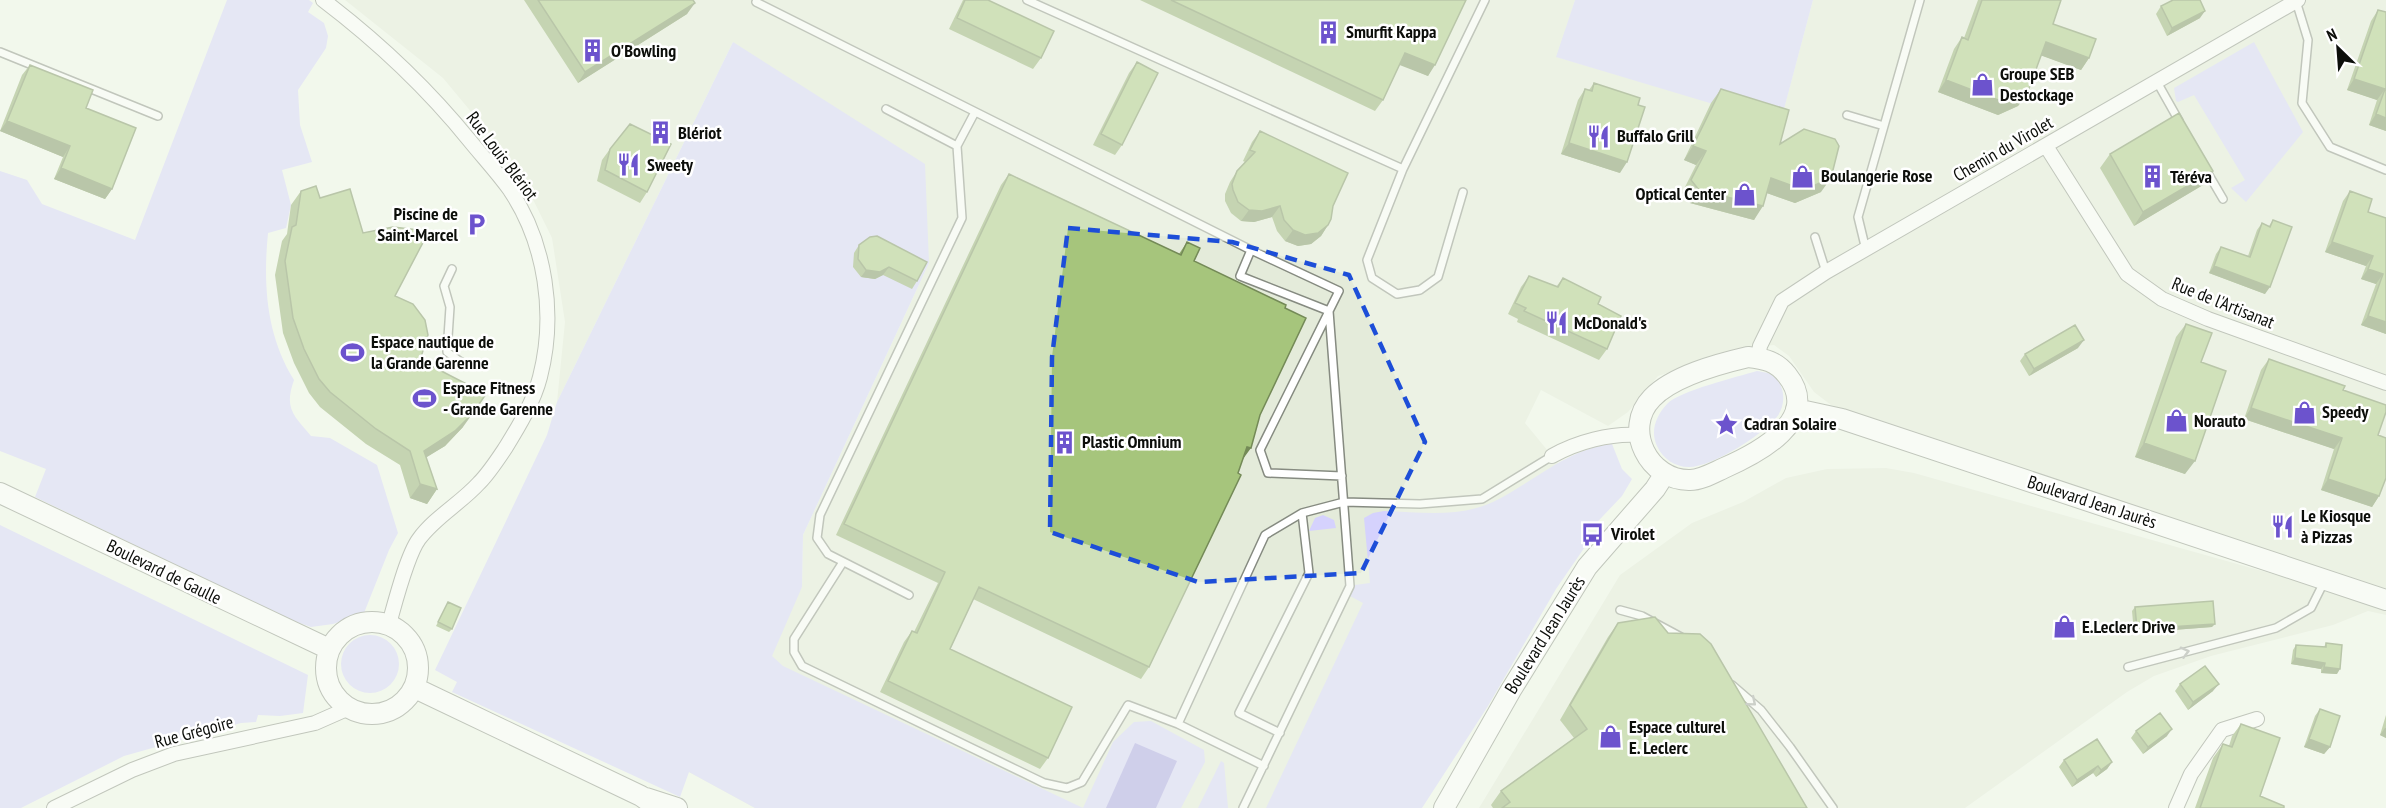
<svg xmlns="http://www.w3.org/2000/svg" width="2386" height="808" viewBox="0 0 2386 808" font-family="'PT Sans Narrow',sans-serif">
<style>
.built{fill:#e4ebda}
.green{fill:#d5d2fd}
.water{fill:#a59ee6}
.lines{fill:none;stroke-linecap:round;stroke-linejoin:round}
.service-casing{stroke:#868b81;stroke-width:10}
.minor-casing{stroke:#868b81;stroke-width:16}
.secondary-casing{stroke:#868b81;stroke-width:22}
.service{stroke:#fff;stroke-width:7}
.minor{stroke:#fff;stroke-width:14}
.secondary{stroke:#fff;stroke-width:20}
.wall{fill:#8fa96b}
.shaded-wall{fill:#748a57}
.building{fill:#a6c57c;stroke:#748a57;stroke-width:1.5}
.oneway{stroke:#9e9f9d}
.marked{fill:none;stroke:#1d4ed8;stroke-width:4.5;stroke-dasharray:12 8;stroke-linejoin:round}
.labels{text-anchor:middle;stroke-width:5;stroke-linejoin:round;paint-order:stroke}
.poi-label{font-size:18px;font-weight:bold;fill:#0c0e0a;stroke:#fff;text-anchor:start}
.street-label{font-size:18px;fill:#0c0e0a;stroke:#fff}
</style>
<rect width="100%" height="100%" fill="#f2f8ec"/>
<path class="built" d="M345 0H1575L1557 57 1780 123 1813 0H2386V615L2368 611 2333 625 2211 656 2154 676 2127 692 1965 808H1479L1620 575 1692 523 1743 502 1786 478 1827 469 1886 468 1914 473 2287 578 2289 559 1831 405 1814 392 1789 356 1774 345 1746 348 1658 376 1628 412 1608 426 1541 390 1525 423 1576 485 1409 808H755L689 772 802 587 803 535 929 263 733 42 557 402 565 322 552 238 517 167 443 78Z"/>
<path class="green" d="M227 0H309L313 3 308 12 324 23 328 36 326 48 298 90 300 125 312 162 282 170 291 205 286 228 268 233C263 284 266 335 294 380 284 408 293 415 311 436L330 438 377 465 398 533 389 550 364 613 333 624 311 627 291 620 35 497 46 469 0 451V171L27 180 42 204 135 240Z
M1575 0H1813L1780 124 1556 57Z
M733 42 925 164 929 263 803 535 802 587 772 656 783 666 1083 808 1113 742 1134 722 1151 721 1204 750 1205 762 1181 808H755L689 772 680 797 452 692 457 682 435 670 547 435 557 402Z
M2254 42 2303 132 2246 202 2231 188 2245 180 2194 95 2178 102 2176 101 2174 88Z
M1757 371C1761 372 1766 372 1770 374 1786 383 1787 405 1776 418 1762 435 1712 467 1689 467 1675 467 1663 459 1657 446 1650 431 1656 416 1667 404 1679 391 1737 377 1757 371Z
M1612 444 1622 469 1632 479 1622 496 1584 536 1589 541 1556 589 1488 706 1422 808H1266L1363 603 1350 596 1355 585 1370 583 1364 518 1373 513 1384 511C1420 512 1459 518 1493 502 1533 483 1566 449 1612 444Z
M1323 515 1334 520 1336 528 1309 531 1315 518Z
M0 525 308 675 303 713 280 716 258 715 256 722 241 723 124 756 21 808H0Z
M341 664a29 29 0 1 1 58 0a29 29 0 1 1-58 0Z
M1221 761 1224 763 1228 808H1198Z"/>
<path class="water" d="M1135 743 1177 761 1156 808H1106Z"/>
<g class="lines">
<defs>
<path id="service" d="M1027 0 1403 169 1485 0
M2296 1 2308 40 2302 103 2330 147 2386 170
M756 2 1251 250 1240 276 1329 311 1350 586 1243 808
M0 52 158 116
M2157 82 2179 121
M886 109 957 146 975 112
M1847 115 1884 126
M1403 169 1367 260 1372 278 1397 294 1420 290 1438 277 1463 192
M2206 170 2223 199
M1815 237 1826 272
M1251 250 1339 291 1260 450 1268 473 1342 476
M1866 250 1858 217 1920 0
M452 269 444 286 450 307 447 352 464 364
M843 562 794 639V652L802 666 1044 783 1067 788 1082 782 1128 705 1178 724 1264 766
M909 595 828 554 817 538 820 515 962 218 957 146
M1620 610 1642 616 1681 637
M2128 667 2276 628 2311 608 2324 582
M1732 685 1761 710 1790 747 1833 808
M1178 724 1265 535 1302 513
M1280 733 1239 713 1309 573 1302 513 1344 502 1420 504 1482 499 1552 456"/>
<path id="minor" d="M323 0C377 41 427 88 470 141 483 157 498 173 510 190 546 244 556 315 540 377 534 401 519 426 506 447 498 459 489 473 479 483 461 503 435 517 419 539 407 555 395 603 389 624
M2046 146 2127 274 2162 299 2208 319 2386 383
M1758 358 1760 346 1782 301 1826 272 2298 0
M1552 456C1577 442 1610 433 1639 435
M54 808 132 770 174 754 315 723 349 708
M2176 808 2191 774 2222 730 2257 719"/>
<path id="secondary" d="M1748 357C1765 359 1776 361 1787 375 1823 420 1756 454 1724 468 1713 473 1701 480 1690 480 1649 481 1622 429 1652 398 1673 376 1718 364 1748 357Z
M1796 409 1842 419 2386 600
M0 493 329 649
M326 668a46 46 0 1 1 92 0a46 46 0 1 1-92 0Z
M415 688 641 796 658 808
M646 798 677 808
M1444 808 1511 690 1587 567 1655 489 1664 475"/>
</defs>
<use href="#service" class="service-casing"/>
<use href="#minor" class="minor-casing"/>
<use href="#secondary" class="secondary-casing"/>
<use href="#service" class="service"/>
<use href="#minor" class="minor"/>
<use href="#secondary" class="secondary"/>
</g>
<path class="wall" d="M524 0H693L687 14 578 83Z
M963 0H988L1041 58 1033 69 949 29Z
M1140 0H1466L1428 76 1400 64 1383 100 1375 111Z
M1978 0H2061L2053 24 2089 58 2081 70 2041 55 2027 94 2018 106 1998 115 1938 92 1954 49 1962 37 1964 38Z
M2161 6 2200 18 2167 36 2156 14Z
M2378 10 2386 12V131L2369 125 2377 100 2347 90 2371 21Z
M1137 62 1122 145 1115 155 1093 145 1129 73Z
M30 65 86 108 112 189 105 199 54 179 63 157 0 131 22 75Z
M1594 83 1620 173 1561 154 1578 100 1585 89 1589 90Z
M1721 89 1780 144 1821 192 1795 203 1767 193 1754 220 1690 203 1682 193 1696 165 1684 160 1711 103Z
M1260 131 1333 206 1328 225 1321 236 1311 244 1298 246 1285 241 1277 231 1272 217 1254 222 1241 221 1231 213 1225 201V194L1230 182 1237 171 1245 162 1243 161 1252 142Z
M610 149 647 192 640 203 597 181 602 160Z
M2110 154 2213 171 2203 185 2134 226 2100 168Z
M1009 174 1179 254 1187 242 1194 261 1285 308 1260 415 1243 459 1149 667 1141 679 973 599 950 649 1048 758 1040 769 880 692 904 642 912 631 914 632 938 583 836 535 1001 185Z
M301 191 320 198 363 233 395 296 420 360 463 427 445 446 426 457 437 489 427 504 410 498 400 465 366 444 320 407 309 393 294 363 283 333 275 275 282 241 287 234 291 205Z
M2350 191 2368 212 2386 218V334L2361 325 2376 284 2361 279 2366 266 2325 252 2343 201Z
M2273 220 2265 294 2209 273 2216 254 2221 247 2248 256 2257 230 2262 223 2269 226Z
M859 245 917 281 912 289 883 275 875 279 861 277 853 267 854 253Z
M1529 276 1556 287 1563 278 1598 304 1607 349 1599 360 1517 322 1518 319 1508 314 1521 287Z
M2186 324 2201 362 2185 474 2135 457 2176 337Z
M2078 348 2029 376 2020 361 2025 354Z
M2269 359 2343 390 2378 435 2379 496 2372 507 2321 490 2334 449 2244 419 2261 370Z
M448 602 452 629 449 632 436 626Z
M2135 607 2212 627 2134 633 2132 611Z
M1618 623 1807 808H1493L1491 805 1501 791 1574 738 1560 720 1608 637Z
M2326 643 2337 674 2321 673V669L2291 664 2293 650 2296 645 2324 647Z
M2180 684 2213 691 2188 710 2175 691Z
M2320 709 2330 747 2324 754 2304 747 2315 716Z
M2386 715V738L2380 735Z
M2241 724 2260 796 2284 808H2195L2213 758 2223 744 2229 746 2232 736Z
M2136 731 2167 736 2143 754 2131 738Z
M2064 760 2112 762 2107 769 2096 777 2093 773 2072 787 2059 767Z"/>
<path class="shaded-wall" d="M695 3 687 14 578 83 585 72Z
M2205 11 2200 18 2167 36 2172 28Z
M2046 42 2089 58 2081 70 2037 54Z
M1405 53 1435 65 1428 76 1397 64Z
M2354 79 2385 89 2377 100 2347 90Z
M1946 80 2027 94 2018 106 1998 115 1938 92Z
M2376 114 2386 118V131L2369 125Z
M7 121 70 146 63 157 0 131Z
M1569 143 1627 162 1620 173 1561 154Z
M1693 146 1706 151 1696 165 1684 160Z
M61 168 112 189 105 199 54 179Z
M2213 171 2203 185 2134 226 2143 212Z
M1771 178H1831L1821 192 1795 203 1761 191Z
M1699 190 1763 206 1754 220 1690 203Z
M1280 206 1272 217 1254 222 1241 221 1249 210Z
M1328 225 1321 236 1311 244 1298 246 1285 241 1293 230Z
M2332 242 2373 256 2366 266 2325 252Z
M2214 266 2270 287 2265 294 2209 273Z
M889 267 883 275 875 279 861 277 866 270Z
M2368 269 2383 274 2376 284 2361 279Z
M2368 316 2386 322V334L2361 325Z
M2084 340 2078 348 2029 376 2034 369Z
M2251 408 2342 438 2334 449 2244 419Z
M473 413 463 427 445 446 414 465 424 451Z
M2144 443 2195 461 2185 474 2135 457Z
M1247 447 1251 448 1243 459Z
M2328 479 2379 496 2372 507 2321 490Z
M420 484 437 489 427 504 410 498Z
M2215 624 2212 627 2134 633 2137 629Z
M2295 658 2325 663 2321 669 2291 664Z
M2324 667 2340 669 2337 674 2321 673Z
M2219 684 2213 691 2188 710 2193 702Z
M2385 728H2386V738L2380 735Z
M2172 729 2167 736 2143 754 2148 747Z
M2309 739 2330 747 2324 754 2304 747Z
M2112 762 2107 769 2096 777 2101 770Z
M2098 766 2093 773 2072 787 2077 780Z"/>
<path class="building" d="M538 0H693L695 3 585 72Z
M965 0H988L1054 31 1041 58 957 18Z
M1171 0H1466L1435 65 1405 53 1383 100Z
M1982 0H2061L2053 24 2096 39 2089 58 2046 42 2027 94 2006 103 1946 80 1962 37 1968 40Z
M2173 0H2200L2205 11 2172 28 2161 6Z
M2378 10 2386 12V118L2376 114 2385 89 2354 79Z
M1137 62 1158 73 1122 145 1101 134Z
M30 65 93 90 86 108 136 128 112 189 61 168 70 146 7 121Z
M1594 83 1640 98 1638 105 1645 107 1627 162 1569 143 1585 89 1592 91Z
M1721 89 1789 110 1780 144 1804 129 1835 139 1839 146 1831 178 1804 190 1771 178 1763 206 1699 190 1691 180 1706 151 1693 146Z
M2179 113 2213 171 2143 212 2110 154Z
M630 124 671 144 647 192 605 170 610 149Z
M1260 131 1348 173 1333 206 1331 219 1328 225 1318 233 1305 235 1293 230 1284 220 1280 206 1262 211 1249 210 1238 202 1233 190 1232 184 1237 171 1255 152 1250 150Z
M1009 174 1181 255 1187 242 1200 248 1194 261 1286 305 1285 308 1306 318 1260 415 1251 448 1247 447 1238 473 1241 475 1149 667 979 587 950 649 1072 707 1048 758 888 681 912 631 917 633 945 572 844 524Z
M316 186 320 198 350 189 363 233 393 227 429 231 395 296 413 304 425 320 428 335 420 360 486 394 473 413 455 431 424 451 437 489 420 484 410 451 376 429 330 392 319 379 304 349 293 318 285 261 292 227 296 225 301 191Z
M2350 191 2372 199 2368 212 2386 218V322L2368 316 2383 274 2368 269 2373 256 2332 242Z
M2273 220 2292 227 2270 287 2214 266 2221 247 2250 257 2262 223 2270 227Z
M877 236 927 262 917 281 889 267 880 272 866 270 858 259 859 245 870 237Z
M1529 276 1558 287 1563 278 1601 297 1598 304 1621 316 1607 349 1524 311 1526 308 1515 303Z
M2186 324 2212 333 2201 362 2226 371 2195 461 2144 443Z
M2075 325 2084 340 2034 369 2025 354Z
M2269 359 2345 386 2343 390 2386 405V412L2378 435 2386 438V478L2379 496 2328 479 2342 438 2251 408Z
M2213 601 2215 624 2137 629 2135 607Z
M448 602 461 608 452 629 438 622Z
M1655 617 1668 633 1700 634 1711 644 1807 808H1502L1510 802 1501 791 1587 729 1570 705 1618 623Z
M2326 643 2342 645 2340 669 2324 667 2325 663 2295 658 2296 645 2326 647Z
M2205 666 2219 684 2193 702 2180 684Z
M2320 709 2340 716 2330 747 2309 739Z
M2160 713 2172 729 2148 747 2136 731Z
M2241 724 2280 738 2260 796 2284 806V808H2200L2222 746 2223 744 2232 747Z
M2097 739 2112 762 2101 770 2098 766 2077 780 2064 760Z"/>
<defs><path id="oneway-chevron" d="M-2-3.5L2.5 0L-2 3.5" fill="none" stroke-width="1.6" stroke-linecap="round" stroke-linejoin="round" transform="scale(1.5)"/></defs>
<g class="oneway">
<use href="#oneway-chevron" transform="translate(2185 652) rotate(-15)"/>
<use href="#oneway-chevron" transform="translate(1752 702) rotate(40)"/>
</g>
<path d="M0 0H2386V808H0ZM1068 228 1232 242 1349 275 1425 442 1361 573 1198 582 1050 532 1052 357Z" fill="#f2f8ec" fill-opacity=".55" fill-rule="evenodd"/>
<path class="marked" d="M1068 228 1232 242 1349 275 1425 442 1361 573 1198 582 1050 532 1052 357Z"/>
<defs>
<symbol id="building-bare" viewBox="-9 -9 18 18"><path d="M-4-6H4V6H1V3H-1V6H-4ZM-2.5-4.3h1.7v1.8h-1.7ZM.8-4.3h1.7v1.8H.8ZM-2.5-1h1.7V.8h-1.7ZM.8-1h1.7V.8H.8Z" fill="#6c53cd" stroke="#fff" stroke-width="2.5" paint-order="stroke"/></symbol>
<symbol id="shop-bare" viewBox="-9 -9 18 18"><path d="M-5-2.5h2.3a2.7 3.5 0 0 1 5.4 0H5L5.5 6h-11ZM-1.5-2.5h3a1.5 2.3 0 0 0-3 0Z" fill="#6c53cd" stroke="#fff" stroke-width="2.5" paint-order="stroke"/></symbol>
<symbol id="restaurant-bare" viewBox="-9 -9 18 18"><path d="M-5-6h1v4h1v-4h1v4h1v-4h1v5L-1.5 .5V6h-2V.5L-5-1ZM5-6V6H3V1.5H1.5Q1.5-4 5-6Z" fill="#6c53cd" stroke="#fff" stroke-width="2.5" paint-order="stroke"/></symbol>
<symbol id="parking-bare" viewBox="-9 -9 18 18"><path d="M-3.5-5.5H1a3.5 3.5 0 0 1 0 7H-1V5.5H-3.5ZM-1-3.4V-.6H.8a1.4 1.4 0 0 0 0-2.8Z" fill="#6c53cd" stroke="#fff" stroke-width="2.5" paint-order="stroke"/></symbol>
<symbol id="stadium-bare" viewBox="-9 -9 18 18"><path d="M0-5a6.5 5 0 1 0 0 10a6.5 5 0 1 0 0-10ZM-3.5-1.8h7v3.6h-7Z" fill="#6c53cd" stroke="#fff" stroke-width="2.5" paint-order="stroke"/></symbol>
<symbol id="sight-bare" viewBox="-9 -9 18 18"><path d="M0-6L1.8-2.2L6-1.7L2.9 1.2L3.7 5.4L0 3.3L-3.7 5.4L-2.9 1.2L-6-1.7L-1.8-2.2Z" fill="#6c53cd" stroke="#fff" stroke-width="2.5" paint-order="stroke"/></symbol>
<symbol id="bus-bare" viewBox="-9 -9 18 18"><path d="M-5-6H5V4H4V6H2V4H-2V6H-4V4H-5ZM-3.5-4V0h7V-4ZM-3.5 1.2v1.5H-2V1.2ZM2 1.2v1.5H3.5V1.2Z" fill="#6c53cd" stroke="#fff" stroke-width="2.5" paint-order="stroke"/></symbol>
</defs>
<g fill-rule="evenodd">
<use href="#building-bare" x="1312" y="16" width="33" height="33"/>
<use href="#building-bare" x="576" y="34" width="33" height="33"/>
<use href="#shop-bare" x="1966" y="68" width="33" height="33"/>
<use href="#building-bare" x="644" y="116" width="33" height="33"/>
<use href="#restaurant-bare" x="1582" y="120" width="33" height="33"/>
<use href="#restaurant-bare" x="612" y="148" width="33" height="33"/>
<use href="#shop-bare" x="1786" y="160" width="33" height="33"/>
<use href="#building-bare" x="2136" y="160" width="33" height="33"/>
<use href="#shop-bare" x="1728" y="178" width="33" height="33"/>
<use href="#parking-bare" x="460" y="208" width="33" height="33"/>
<use href="#restaurant-bare" x="1540" y="306" width="33" height="33"/>
<use href="#stadium-bare" x="336" y="336" width="33" height="33"/>
<use href="#stadium-bare" x="408" y="382" width="33" height="33"/>
<use href="#shop-bare" x="2288" y="396" width="33" height="33"/>
<use href="#shop-bare" x="2160" y="404" width="33" height="33"/>
<use href="#sight-bare" x="1710" y="408" width="33" height="33"/>
<use href="#building-bare" x="1048" y="426" width="33" height="33"/>
<use href="#restaurant-bare" x="2266" y="510" width="33" height="33"/>
<use href="#bus-bare" x="1576" y="518" width="33" height="33"/>
<use href="#shop-bare" x="2048" y="610" width="33" height="33"/>
<use href="#shop-bare" x="1594" y="720" width="33" height="33"/>
</g>
<g class="labels">
<g class="poi-label">
<text x="1346" y="38">Smurfit Kappa</text>
<text x="611" y="57">O'Bowling</text>
<text x="2000" y="80">Groupe SEB<tspan x="2000" dy="21">Destockage</tspan></text>
<text x="678" y="139">Blériot</text>
<text x="1617" y="142">Buffalo Grill</text>
<text x="647" y="171">Sweety</text>
<text x="1821" y="182">Boulangerie Rose</text>
<text x="2170" y="183">Téréva</text>
<text x="1726" y="200" text-anchor="end">Optical Center</text>
<text x="458" y="220" text-anchor="end">Piscine de<tspan x="458" dy="21">Saint-Marcel</tspan></text>
<text x="1574" y="329">McDonald's</text>
<text x="371" y="348">Espace nautique de<tspan x="371" dy="21">la Grande Garenne</tspan></text>
<text x="443" y="394">Espace Fitness<tspan x="443" dy="21">- Grande Garenne</tspan></text>
<text x="2322" y="418">Speedy</text>
<text x="2194" y="427">Norauto</text>
<text x="1744" y="430">Cadran Solaire</text>
<text x="1082" y="448">Plastic Omnium</text>
<text x="2301" y="522">Le Kiosque<tspan x="2301" dy="21">à Pizzas</tspan></text>
<text x="1611" y="540">Virolet</text>
<text x="2082" y="633">E.Leclerc Drive</text>
<text x="1629" y="733">Espace culturel<tspan x="1629" dy="21">E. Leclerc</tspan></text>
</g>
<g class="street-label">
<text transform="translate(2003 149) rotate(-30)" y="6">Chemin du Virolet</text>
<text transform="translate(502 156) rotate(53)" y="6">Rue Louis Blériot</text>
<text transform="translate(2223 303) rotate(22)" y="6">Rue de l'Artisanat</text>
<text transform="translate(2092 502) rotate(18)" y="6">Boulevard Jean Jaurès</text>
<text transform="translate(164 572) rotate(26)" y="6">Boulevard de Gaulle</text>
<text transform="translate(1545 635) rotate(-58)" y="6">Boulevard Jean Jaurès</text>
<text transform="translate(194 732) rotate(-15)" y="6">Rue Grégoire</text>
</g>
</g>
<g transform="translate(2338 48) rotate(335)" stroke="#ffffff" stroke-width="4.5" paint-order="stroke">
<path d="M0-4.5L10 22L0 15L-10 22Z" fill="#0c0e0a"/>
<text y="-9" font-size="16" font-weight="bold" text-anchor="middle" fill="#0c0e0a">N</text>
</g>
</svg>
